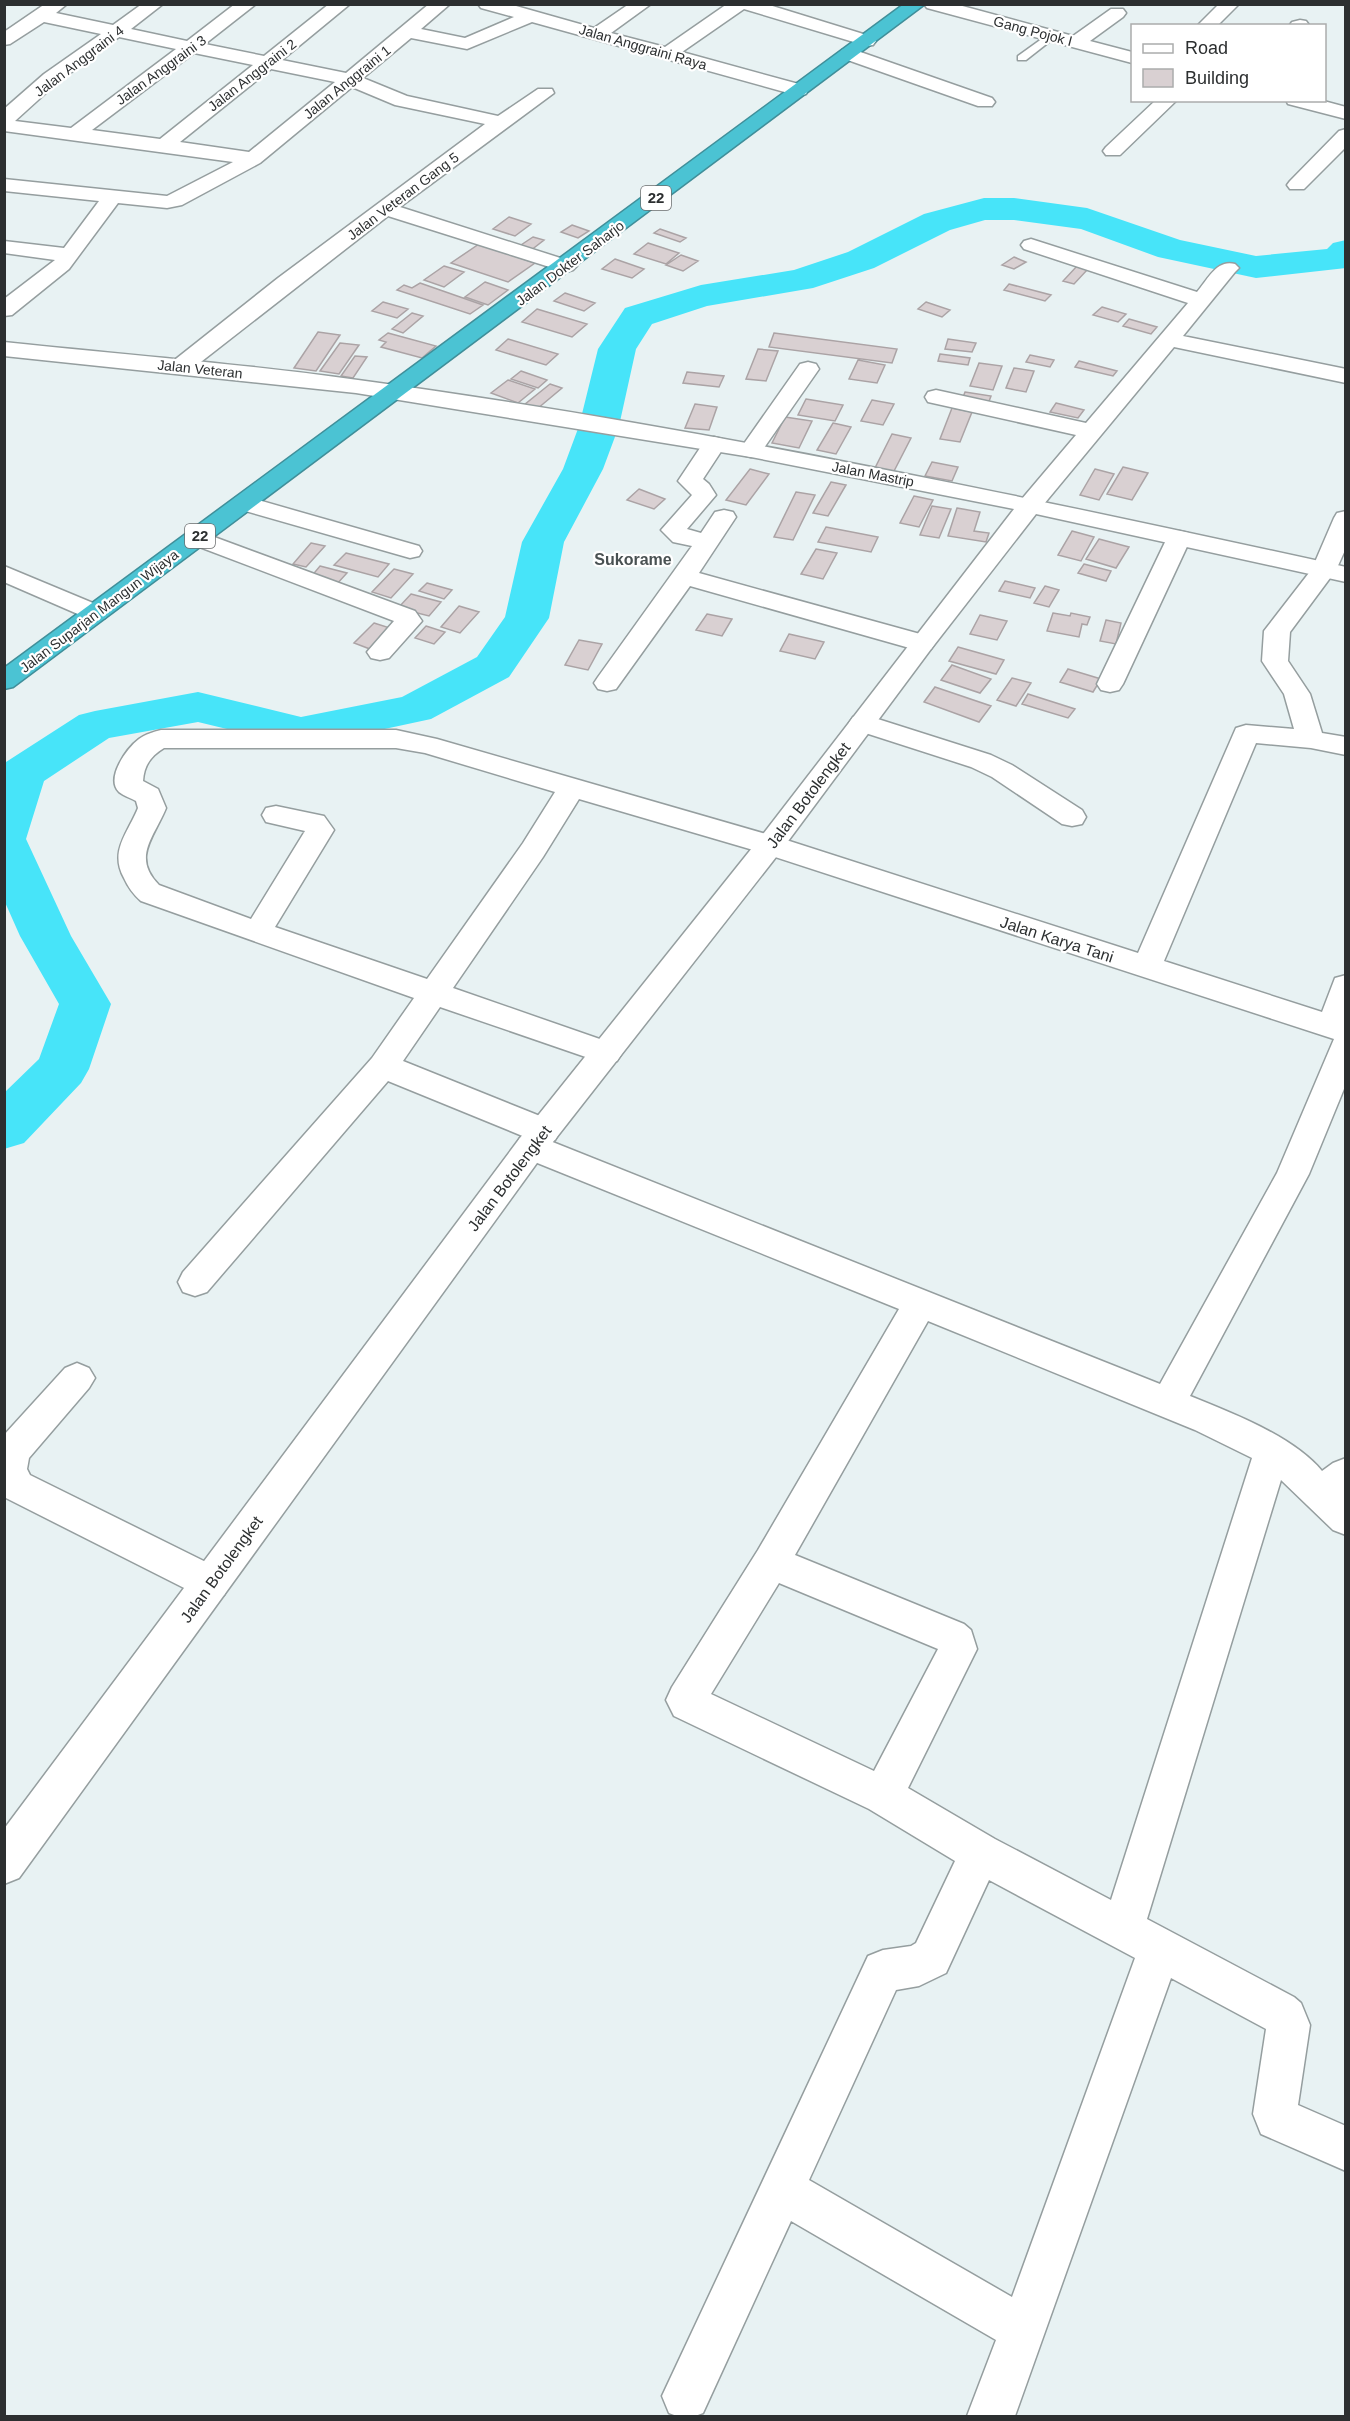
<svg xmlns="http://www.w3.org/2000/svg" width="1350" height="2421" viewBox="0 0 1350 2421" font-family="Arial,sans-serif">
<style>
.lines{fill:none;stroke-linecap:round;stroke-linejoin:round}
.river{fill:#47e4f9;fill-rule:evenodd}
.building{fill:#d9d0d2;stroke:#aba3a5;stroke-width:1.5}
.lane-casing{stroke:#959e9f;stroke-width:3}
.street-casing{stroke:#959e9f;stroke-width:3}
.secondary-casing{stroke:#959e9f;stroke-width:3}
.highway-casing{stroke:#408f9a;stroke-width:3}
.lane{fill:#fff;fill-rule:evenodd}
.street{fill:#fff;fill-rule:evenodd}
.secondary{fill:#fff;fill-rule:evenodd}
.highway{fill:#4bc3d3;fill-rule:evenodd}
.labels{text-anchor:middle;stroke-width:4.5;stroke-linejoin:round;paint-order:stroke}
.far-street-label{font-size:14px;fill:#2c2f30;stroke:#fff}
.shield{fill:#fff;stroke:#6b6d6e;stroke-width:1.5}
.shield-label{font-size:15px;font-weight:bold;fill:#2c2f30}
.far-quarter-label{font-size:16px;font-weight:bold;fill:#495152;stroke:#fff}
.street-label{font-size:16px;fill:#2c2f30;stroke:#fff}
</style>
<rect width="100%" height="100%" fill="#e8f2f3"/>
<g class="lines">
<path class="river" d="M984 198H1014L1087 208 1180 240 1256 256 1327 249 1333 243 1346 240V268L1256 278 1158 257 1081 229 1014 220H985L950 230 874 268 813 288 707 306 652 324 636 349 619 426 603 469 564 542 549 618 509 677 431 719 301 747 198 722 109 738 44 781 26 839 71 936 111 1004 89 1069 81 1083 24 1143 4 1149V1093L39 1059 59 1004 20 936 4 900 6 762 79 715 95 711 198 692 301 717 402 697 477 657 505 617 522 542 563 469 579 426 598 349 625 308 701 285 794 270 848 252 924 214Z"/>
</g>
<path class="building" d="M509 217 531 224 515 236 493 229Z
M572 225 589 231 578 238 561 232Z
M660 229 686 238 680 242 654 233Z
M533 237 544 240 530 251 518 247Z
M648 243 679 253 666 264 634 254Z
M479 244 535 263 508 282 451 263Z
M681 255 698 261 683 271 666 265Z
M1014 257 1026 262 1014 269 1002 265Z
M615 259 644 269 632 278 602 269Z
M444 266 464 272 444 287 424 280Z
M1077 266 1088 269 1074 284 1063 281Z
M485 282 508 290 488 305 465 297Z
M420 283 483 305 470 314 397 290 404 285 412 288Z
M1009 284 1051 295 1045 301 1004 290Z
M565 293 595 303 584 311 554 301Z
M383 302 408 309 397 318 372 311Z
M926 302 950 310 942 317 918 309Z
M1102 307 1126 314 1118 322 1093 315Z
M537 309 587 324 572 337 522 322Z
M412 313 423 316 403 333 392 329Z
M1129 319 1157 327 1151 334 1123 326Z
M318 332 340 335 316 371 294 368Z
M388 333 436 346 422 358 381 347 386 342 379 340Z
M774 333 897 349 892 363 769 347Z
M508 339 558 354 546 365 496 350Z
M948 339 976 343 972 352 945 349Z
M340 343 359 345 339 374 320 371Z
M758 349 778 351 766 381 746 379Z
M940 354 970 358 968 365 938 361Z
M1030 355 1054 360 1050 367 1026 362Z
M355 356 367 357 353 378 341 376Z
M858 360 885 365 877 383 849 379Z
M1079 361 1117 371 1113 376 1075 367Z
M979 363 1002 366 993 390 970 386Z
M1014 368 1034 371 1026 392 1006 388Z
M521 371 547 380 538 388 511 379Z
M687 372 724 376 719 387 683 383Z
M508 380 535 389 518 403 491 393Z
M550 384 562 388 537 409 524 405Z
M965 392 991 396 988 404 962 400Z
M806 399 843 405 835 421 798 415Z
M872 400 894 404 883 425 861 421Z
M1056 403 1084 410 1078 418 1050 412Z
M695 404 717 407 709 430 685 428Z
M952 408 972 412 960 442 940 439Z
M785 417 812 421 799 448 772 443Z
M833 423 851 427 836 454 817 450Z
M892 434 911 438 892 475 873 472Z
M932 462 958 467 952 481 925 476Z
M1123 467 1148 473 1132 500 1107 494Z
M750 469 769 474 746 505 726 500Z
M1095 469 1114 474 1099 500 1080 495Z
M831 482 846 485 828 516 813 513Z
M639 489 665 499 654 509 627 500Z
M796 492 815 495 793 540 774 537Z
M914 496 933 500 919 527 900 523Z
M932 506 951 509 939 538 920 535Z
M957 508 980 512 974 531 989 533 986 542 948 536Z
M826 527 878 537 871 552 818 542Z
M1072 531 1094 537 1081 561 1058 555Z
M1099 539 1129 547 1116 568 1086 559Z
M311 543 325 546 306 567 293 564Z
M816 549 837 553 823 579 801 574Z
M346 553 389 564 378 577 334 565Z
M1084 564 1111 571 1106 581 1078 573Z
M320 566 347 573 336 585 310 578Z
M394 569 413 574 391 598 372 592Z
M1005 581 1035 588 1030 598 999 591Z
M427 583 452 590 444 599 419 591Z
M1045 586 1059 590 1049 607 1034 603Z
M411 594 441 602 429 616 398 608Z
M459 606 479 612 460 633 441 627Z
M1053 613 1070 616 1071 613 1090 617 1087 625 1082 624 1079 637 1047 631Z
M707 614 732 619 722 636 696 630Z
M980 615 1007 621 997 640 970 634Z
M1106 620 1121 623 1116 644 1100 641Z
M374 623 390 628 370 649 354 643Z
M426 626 445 632 434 644 415 638Z
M789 634 824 642 815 659 780 651Z
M579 640 602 644 588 670 565 665Z
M958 647 1004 660 996 674 949 661Z
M952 665 991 679 980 693 941 680Z
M1068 669 1101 679 1093 692 1060 682Z
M1012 678 1031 683 1016 706 997 700Z
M935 687 991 706 979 722 924 702Z
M1028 694 1075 709 1068 718 1022 704Z"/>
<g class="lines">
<defs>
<path id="lane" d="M1050 33 1055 36 1054 38 1026 60H1018V56Z"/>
<path id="street" d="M45 4H67L56 13 113 25 142 4H163L131 29 187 41 235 4H256L205 44 264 56 329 4H350L282 60 346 73 429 4H450L421 29 465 38 514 17 481 8 478 4H509L594 28 629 4H651L611 33 665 47 727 4H766L873 37 876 41 873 45 867 46 744 9 682 52 806 86 808 90 806 94 799 96 532 22 467 49 411 38 363 78 407 96 498 116 538 89H552L554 93 400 207 573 262 577 266 573 270 566 272 559 270 388 216 188 372 180 374 172 372 169 367 172 362 278 278 485 124 395 105 352 87 260 163 182 205 167 208 118 203 69 269 12 315 4 316V299L55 260 4 253V241L64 248 99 201 4 191V179L167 196 233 162 4 131V109L44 74 101 34 44 22 10 44 4 45V32ZM119 37 176 49 71 128 15 121 58 82ZM194 53 253 65 160 139 92 130ZM271 69 335 82 249 152 180 142Z
M924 4H955L1073 36 1111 9H1123L1126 13 1123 17 1090 41 1132 52V63L927 8Z
M1219 4H1239L1217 26H1197Z
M1300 20 1306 21 1309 25 1289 26 1292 22Z
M849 48 992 98 995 102 992 106H978L842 58 840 54 842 50Z
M1156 100H1177L1120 155H1106L1103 151 1106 147Z
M1286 100H1320L1346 107V119L1288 104Z
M1346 129V147L1304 189H1290L1287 185 1290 181 1339 131Z
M1031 239 1197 292C1208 279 1217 259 1235 264L1239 268 1235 272 1183 336 1346 369V383L1174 347 1039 510 1030 512 1021 510 1018 505 1021 500 1076 435 928 402 925 397 928 392 936 390 1086 423 1188 303 1024 249 1021 245 1024 241Z
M808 362 816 364 819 369 759 455 751 457 743 455 739 450 743 445 800 364Z
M714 437 722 439 726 444 703 479 709 484 716 495 687 529 701 533 715 512 724 510 733 512 736 517 699 573 931 637 935 643 931 649 922 651 913 649 690 586 616 689 607 691 598 689 594 683 598 677 692 546 673 542 661 530 692 495 678 481 706 439Z
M244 496 419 546 422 551 419 556 410 558 235 508 232 503 235 498Z
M1346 511V548L1336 570 1290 632 1288 661 1310 694 1322 733 1346 737V755L1311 748 1256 743 1164 961 1322 1012 1335 978 1346 975V1084L1309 1174 1190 1396C1232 1413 1293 1436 1322 1471L1333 1463 1346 1458V1535L1333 1530 1281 1480 1147 1919 1294 1997 1301 2003 1310 2025 1298 2105 1346 2126V2171L1261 2134 1253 2114 1266 2029 1171 1978 1015 2416H967L996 2340 791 2221 703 2413C691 2418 681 2418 669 2413L662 2396 868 1956 883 1950 911 1946 916 1943 955 1861 869 1809 674 1716 666 1700 672 1687 758 1550 899 1309 520 1156 515 1147 520 1138 525 1137 388 1081 207 1292 195 1296 183 1292 178 1282 183 1272 372 1058 414 998 141 901C134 895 128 887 124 878 109 851 128 833 138 808L136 801C131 798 124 796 119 792 105 778 127 748 139 739 146 734 153 732 161 730H396L437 739 780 838 1138 953 1236 728 1246 725 1294 729 1284 694 1262 661 1264 631 1312 569 1334 518 1337 513ZM164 748H396L425 753 555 792 523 843 427 979 275 927 334 830 324 816 276 806 266 808 262 815 266 822 305 831 251 919 159 885C131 857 155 836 166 808L158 789 143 781C144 765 151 756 164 748ZM579 799 760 852 1334 1039 1277 1173 1160 1384 550 1141 555 1140 560 1131 555 1122 403 1061 440 1007 606 1064 617 1061 622 1053 617 1045 453 988 543 857ZM928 1321 1195 1430 1252 1458 1111 1900 995 1839 908 1788 977 1649 971 1630 964 1624 795 1555ZM779 1583 938 1649 874 1771 711 1694ZM989 1880 1135 1958 1012 2297 809 2180 896 1990 919 1986 946 1973Z
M198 531 415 611 422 621 389 658 380 660 371 658 367 652 394 621 189 543 186 538 189 533Z
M1179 531 1188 533 1191 538 1123 684 1119 690 1110 692 1101 690 1097 684 1167 538 1170 533Z
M4 566 105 608 109 613 105 618 96 621 87 618 4 582Z
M862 714 991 755 1012 765 1082 810 1086 817 1082 824 1072 826 1062 824 992 777 971 767 853 729 849 723 853 717Z
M77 1363 89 1368 95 1378 89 1388 29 1458 27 1469 30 1475 224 1571 230 1583 224 1595 211 1600 198 1595 4 1497V1435L65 1368Z"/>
<path id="secondary" d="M4 342C122 355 241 363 358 380 690 425 1018 495 1346 567V582L1036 514 931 649 780 852 542 1156 19 1878 4 1884V1829L520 1138 760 838 1014 509 751 457 356 393 4 356Z"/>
<path id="highway" d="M904 4H925L13 687 4 689V668Z"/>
</defs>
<use href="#lane" class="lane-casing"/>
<use href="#street" class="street-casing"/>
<use href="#secondary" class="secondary-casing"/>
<use href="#highway" class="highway-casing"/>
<use href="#lane" class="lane"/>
<use href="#street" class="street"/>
<use href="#secondary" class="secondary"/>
<use href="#highway" class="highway"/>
</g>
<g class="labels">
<g class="far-street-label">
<text transform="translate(1033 31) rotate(15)" y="5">Gang Pojok I</text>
<text transform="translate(643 47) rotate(16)" y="5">Jalan Anggraini Raya</text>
<text transform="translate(79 61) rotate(-37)" y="5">Jalan Anggraini 4</text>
<text transform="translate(161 70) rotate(-36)" y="5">Jalan Anggraini 3</text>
<text transform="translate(252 75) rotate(-38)" y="5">Jalan Anggraini 2</text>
<text transform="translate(347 82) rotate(-39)" y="5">Jalan Anggraini 1</text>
<text transform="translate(403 196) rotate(-37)" y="5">Jalan Veteran Gang 5</text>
<text transform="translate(570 263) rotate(-37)" y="5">Jalan Dokter Saharjo</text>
<text transform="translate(200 369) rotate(6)" y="5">Jalan Veteran</text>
<text transform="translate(873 474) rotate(11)" y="5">Jalan Mastrip</text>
<text transform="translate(99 611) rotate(-37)" y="5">Jalan Suparjan Mangun Wijaya</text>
</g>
<g class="shield">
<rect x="641" y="186" width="30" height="24" rx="4.5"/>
<rect x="185" y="524" width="30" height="24" rx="4.5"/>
</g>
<g class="shield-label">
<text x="656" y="203">22</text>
<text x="200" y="541">22</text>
</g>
<g class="far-quarter-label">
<text x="633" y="565">Sukorame</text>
</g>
<g class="street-label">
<text transform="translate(808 795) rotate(-53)" y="6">Jalan Botolengket</text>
<text transform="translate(1057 939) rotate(18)" y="6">Jalan Karya Tani</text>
<text transform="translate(509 1178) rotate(-53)" y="6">Jalan Botolengket</text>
<text transform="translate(221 1569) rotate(-54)" y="6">Jalan Botolengket</text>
</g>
</g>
<rect width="1350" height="2421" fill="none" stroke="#2c2f30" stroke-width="12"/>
<rect x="1131" y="24" width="195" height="78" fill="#ffffff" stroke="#abacac" stroke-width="1.5"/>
<rect x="1143" y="44" width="30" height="9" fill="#ffffff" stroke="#abacac" stroke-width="1.5"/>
<text x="1185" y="54" font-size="18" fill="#2c2f30">Road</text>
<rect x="1143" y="69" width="30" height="18" fill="#d9d0d2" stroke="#abacac" stroke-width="1.5"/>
<text x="1185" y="84" font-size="18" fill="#2c2f30">Building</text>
</svg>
